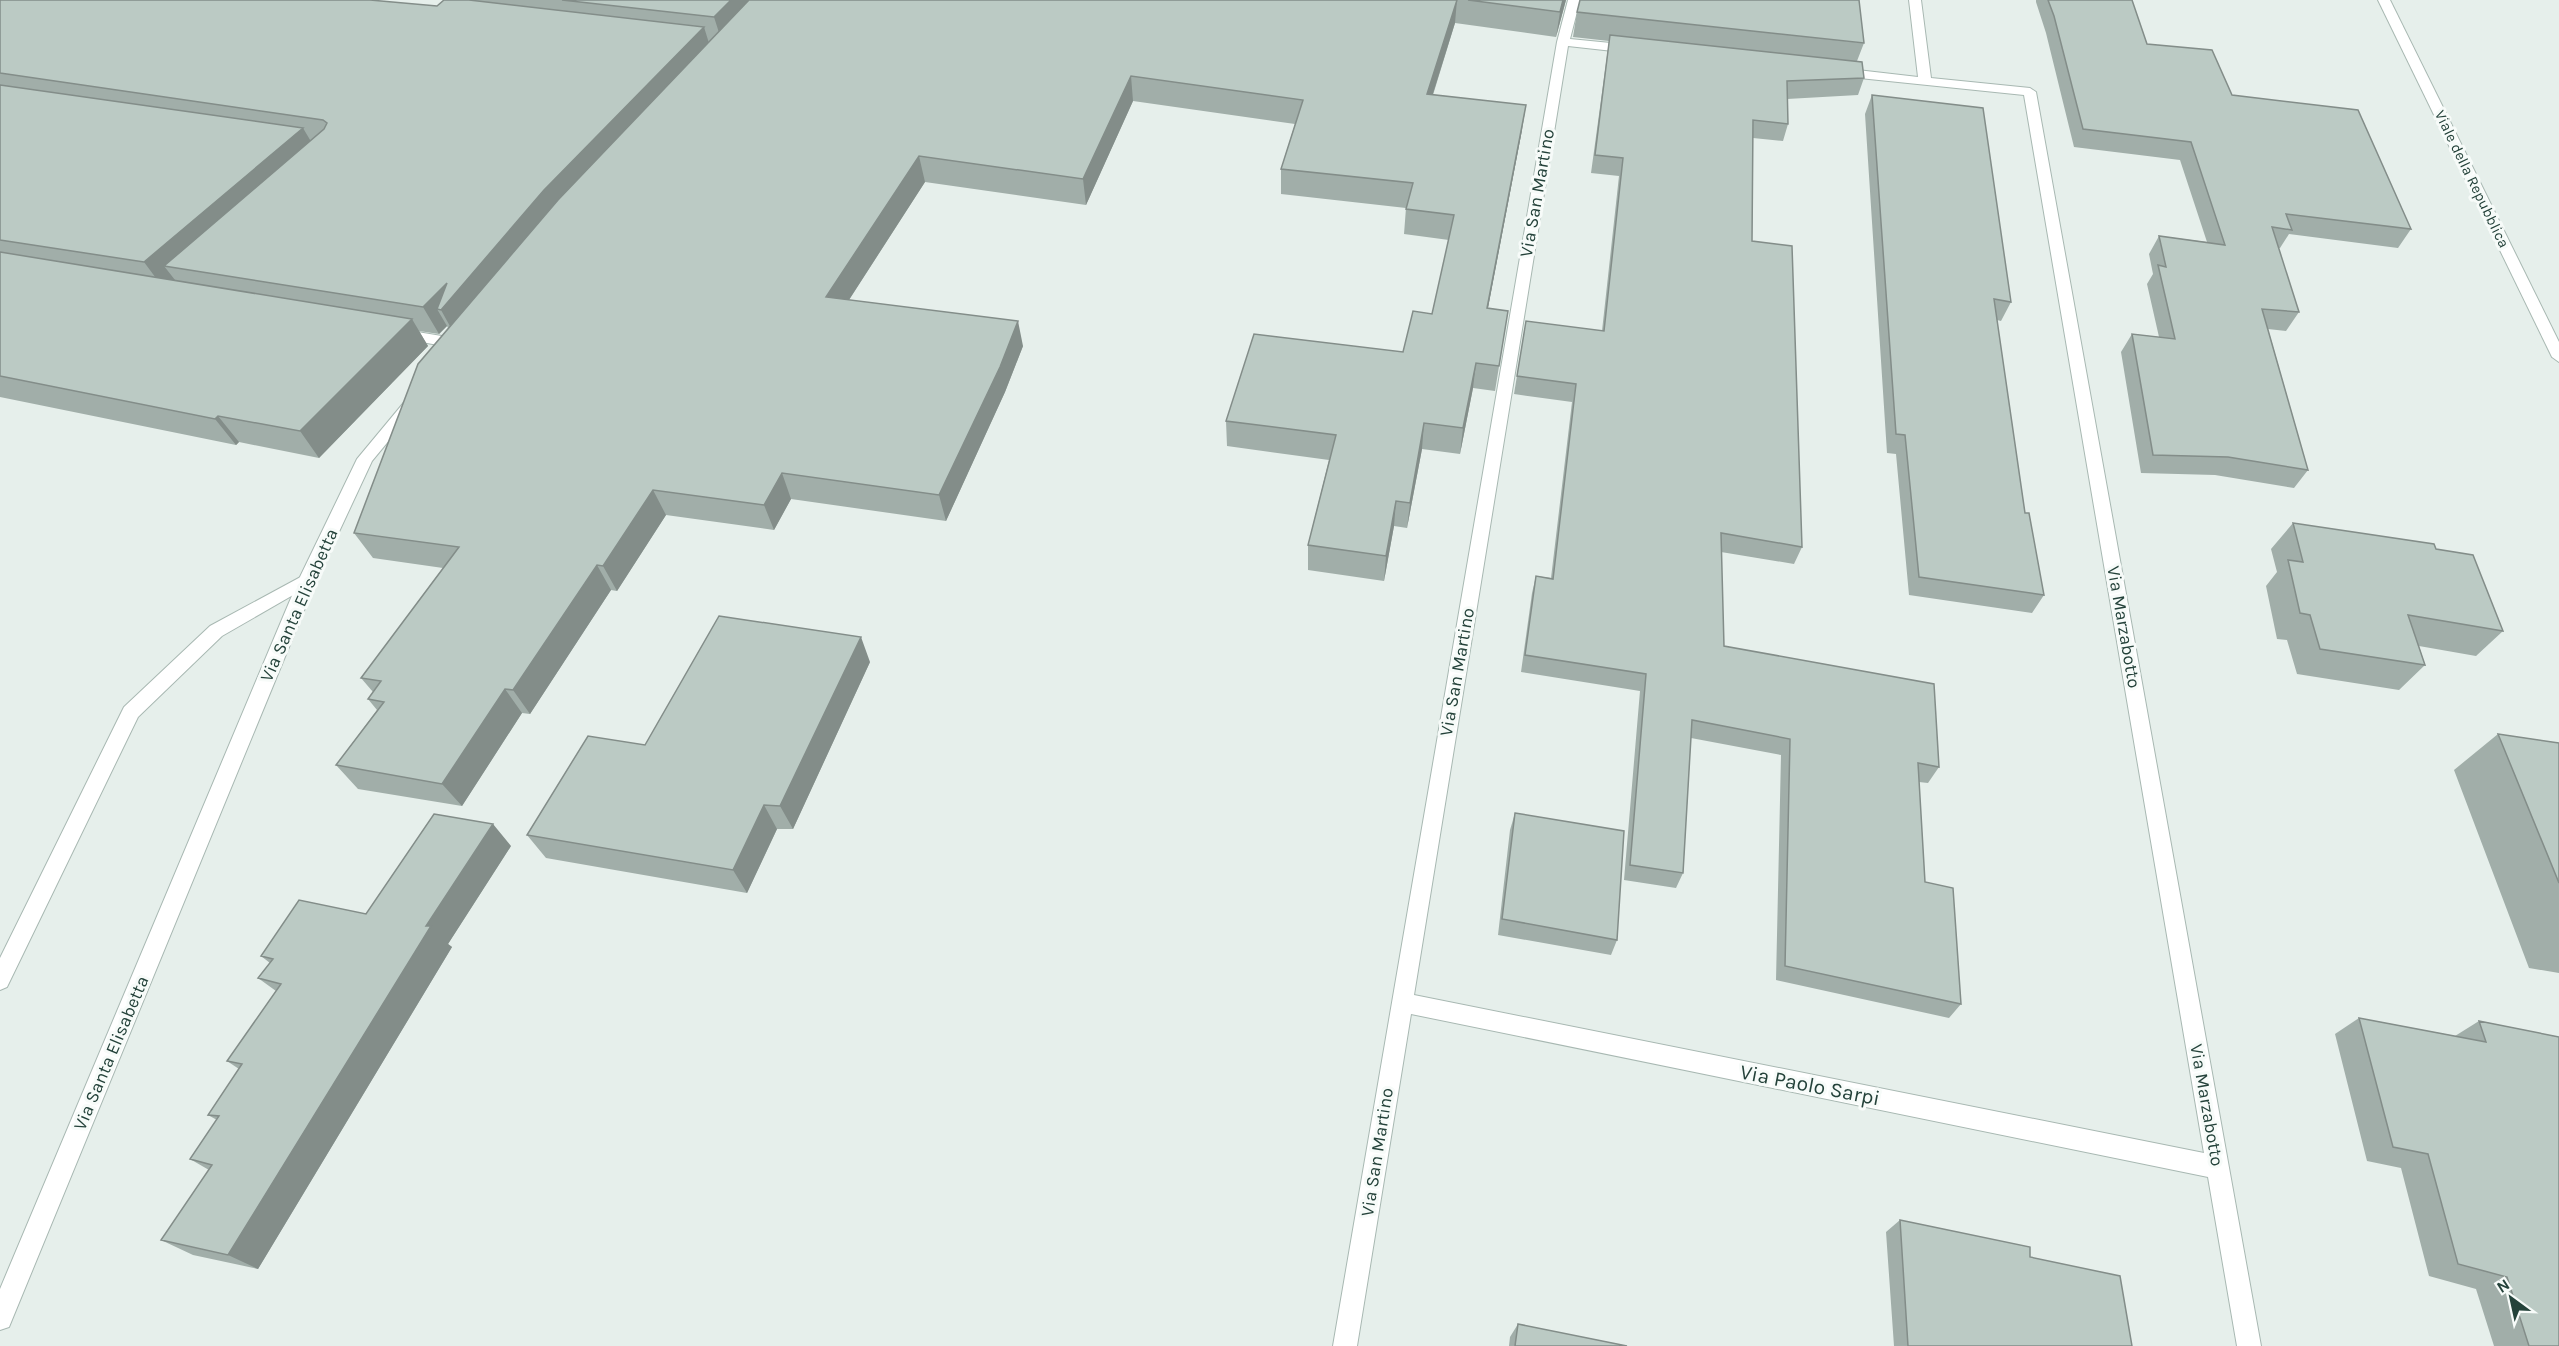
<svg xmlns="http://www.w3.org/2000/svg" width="2559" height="1346" viewBox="0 0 2559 1346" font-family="Karla,sans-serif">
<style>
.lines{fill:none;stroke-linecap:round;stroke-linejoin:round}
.service-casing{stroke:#a8b8b2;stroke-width:2}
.minor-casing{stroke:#a8b8b2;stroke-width:2}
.tertiary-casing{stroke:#a8b8b2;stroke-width:2}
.service{fill:#fff;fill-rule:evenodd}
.minor{fill:#fff;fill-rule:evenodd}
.tertiary{fill:#fff;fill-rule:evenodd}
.wall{fill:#a1aea9}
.shaded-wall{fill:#838d89}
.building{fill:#bbcac4;stroke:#838d89;stroke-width:1.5}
.labels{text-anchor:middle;stroke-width:6;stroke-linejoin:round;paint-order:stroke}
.far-street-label{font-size:15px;fill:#24423a;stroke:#f7fbf9}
.street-label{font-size:18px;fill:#24423a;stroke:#f7fbf9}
.near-street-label{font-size:21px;fill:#24423a;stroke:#f7fbf9}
</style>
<rect width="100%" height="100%" fill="#e6efeb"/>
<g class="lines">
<defs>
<path id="service" d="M308 573 314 575 317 579 314 583 222 636 138 717 7 987 0 990V958L124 707 210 626Z"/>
<path id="minor" d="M1568 0H1580L1570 39 1631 45 1637 49 1631 53 1568 46 1414 995 2204 1153 2024 95 1840 76 1834 72 1840 68 1918 77 1909 0H1921L1931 78 2030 88 2036 92 2261 1346H2237L2208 1177 1411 1014 1357 1346H1333L1557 42Z
M399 329 460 339 467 344 460 349 394 337 392 334 394 331Z
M411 399 419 404 372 461 317 579 9 1327 0 1330V1289L299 579 357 459 406 400Z"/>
<path id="tertiary" d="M2378 0H2390L2559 342V362L2552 357Z"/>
</defs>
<use href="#service" class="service-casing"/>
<use href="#minor" class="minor-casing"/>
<use href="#tertiary" class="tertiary-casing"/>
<use href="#service" class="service"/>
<use href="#minor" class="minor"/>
<use href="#tertiary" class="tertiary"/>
</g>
<path class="wall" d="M0 0 437 6 444 0H1566L1556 37 1455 23 1433 95 1522 130 1488 308 1508 311 1495 391 1473 388 1460 454 1422 449 1407 528 1394 526 1384 581 1308 570V545L1329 460 1227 446 1226 421 1403 352 1432 314 1449 240 1404 234 1406 208 1281 194V169L1295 124 1133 101 1086 205 925 182 849 300 1023 346 1005 392 946 521 791 499 774 530 666 515 617 591 611 590 530 714 522 713 462 806 358 789 336 765 377 710 368 699 373 692 361 678 443 568 373 558 354 533 448 328 447 326 439 334 419 331 428 346 319 458 239 442 236 445 0 397Z
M2036 0H2132L2147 44 2232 95 2411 229 2398 248 2289 234 2280 248H2278L2299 312 2286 331 2268 329 2308 470 2294 488 2215 475 2141 473 2121 352 2132 334 2159 337 2147 284 2153 274 2149 254 2159 236 2207 242 2180 160 2074 147 2046 33 2036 2Z
M1577 12 1864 43 1857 61 1864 78 1858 95 1787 99 1788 124 1783 141 1753 138 1752 241 1802 547 1794 564 1721 552 1724 646 1939 767 1928 783 1919 782 1925 882 1961 1004 1949 1018 1776 980 1781 755 1691 738 1683 873 1676 888 1624 880 1640 691 1521 672 1532 593 1536 576 1551 578 1572 402 1514 394 1526 321 1602 331 1619 176 1591 173 1609 41 1573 37Z
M1872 95 2011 302 2001 321 1997 320 2025 513 2044 595 2032 613 1909 595 1896 454 1887 453 1865 114Z
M2293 523 2436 549 2503 631 2476 656 2419 646 2425 665 2399 690 2297 674 2287 640 2277 639 2266 586 2277 572 2271 549Z
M870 662 793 829H777L747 893 546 858 527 835 645 745Z
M2498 734 2559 743V973L2529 968 2454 770Z
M1515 813 1617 940 1611 955 1498 935 1510 830Z
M511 846 448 944 452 947 258 1269 193 1255 161 1240 209 1170 190 1159 217 1120 208 1115 239 1069 227 1061 276 991 258 978 270 963 261 956 366 914Z
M2359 1018 2455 1036 2479 1021 2559 1037V1346H2494L2476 1289 2429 1276 2401 1168 2367 1161 2335 1034Z
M1900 1220 2030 1257 2132 1346H1894L1886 1232Z
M1518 1324 1627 1346H1509L1510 1337Z"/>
<path class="shaded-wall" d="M731 0H762L722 42 714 17Z
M1457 0 1455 23 1425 119 1427 94Z
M1563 0H1566L1556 37 1560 12Z
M704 27 712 53 456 337 441 310 437 309 447 326 439 334 423 307Z
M1131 76 1133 101 1086 205 1083 179Z
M1526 105 1522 130 1483 334 1487 308Z
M303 128 319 155 164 266 175 280 164 289 144 262Z
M919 156 925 182 834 323 826 297Z
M412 319 428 346 319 458 300 431Z
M1018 321 1023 346 1005 392 946 521 939 495Z
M1476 363 1473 388 1460 454 1463 428Z
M218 416 239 442 236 445 215 419Z
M1424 423 1422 449 1407 528 1410 503Z
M782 473 791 499 774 530 764 505Z
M653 490 666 515 617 591 603 566Z
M1396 501 1394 526 1384 581 1386 556Z
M597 565 611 590 530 714 513 690Z
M861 637 870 662 793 829 780 806Z
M505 689 522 713 462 806 442 784Z
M764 805 777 829 747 893 733 870Z
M493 824 511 846 448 944 452 947 258 1269 228 1255 426 926Z"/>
<path class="building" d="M0 0H370L437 6 444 0H469L704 27 544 190 441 310 437 309 447 283 423 307 164 266 324 129 327 123 323 120 0 73Z
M562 0H731L714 17Z
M749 0H1457L1427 94 1526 105 1487 308 1508 311 1499 366 1476 363 1463 428 1424 423 1410 503 1396 501 1386 556 1308 545 1336 435 1226 421 1254 334 1403 352 1413 311 1432 314 1454 215 1406 209 1413 183 1281 169 1303 100 1131 76 1083 179 919 156 826 297 1018 321 1000 367 939 495 782 473 764 505 653 490 603 566 597 565 513 690 505 689 442 784 336 765 384 702 368 699 381 681 361 678 459 547 354 533 418 364 558 200Z
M1468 0H1563L1560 12Z
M1580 0H1859L1864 43 1577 12Z
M2048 0H2132L2147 44 2212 50 2232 95 2358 110 2411 229 2286 214 2292 230 2272 227 2299 312 2262 309 2308 470 2228 457 2153 455 2132 334 2175 339 2158 265 2166 267 2159 236 2225 245 2191 142 2083 129 2054 16Z
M1610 35 1862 62 1864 78 1787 81 1788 124 1753 120 1752 241 1792 246 1802 547 1721 533 1724 646 1934 684 1939 767 1918 763 1925 882 1953 888 1961 1004 1785 966 1790 739 1692 720 1683 873 1630 865 1646 674 1525 655 1536 576 1553 579 1576 384 1517 376 1526 321 1604 331 1623 158 1595 155Z
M0 85 303 128 144 262 0 240Z
M1872 95 1983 108 2011 302 1994 299 2025 513H2029L2044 595 1919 577 1905 435 1896 434Z
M0 252 412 319 300 431 218 416 215 419 0 376Z
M2293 523 2434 544 2436 549 2473 555 2503 631 2408 615 2425 665 2320 649 2310 615 2300 613 2288 560 2303 562Z
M719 616 861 637 780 806 764 805 733 870 527 835 588 736 645 745Z
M2498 734 2559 743V883Z
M1515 813 1624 831 1617 940 1502 919Z
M434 814 493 824 426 926H431L228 1255 161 1240 212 1165 190 1159 219 1116 208 1115 242 1064 227 1061 281 984 258 978 273 959 261 956 299 900 366 914Z
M2359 1018 2486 1042 2479 1021 2559 1037V1346H2529L2507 1277 2458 1264 2428 1154 2393 1147Z
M1900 1220 2030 1247V1257L2120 1276 2132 1346H1908Z
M1518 1324 1627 1346H1515Z"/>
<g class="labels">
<g class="far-street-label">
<text transform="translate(2472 179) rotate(64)" y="5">Viale della Repubblica</text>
</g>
<g class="street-label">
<text transform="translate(1537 193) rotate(-80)" y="6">Via San Martino</text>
<text transform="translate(299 605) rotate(-66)" y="6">Via Santa Elisabetta</text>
<text transform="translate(2124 627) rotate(80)" y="6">Via Marzabotto</text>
<text transform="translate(1457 672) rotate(-80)" y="6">Via San Martino</text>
<text transform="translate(111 1053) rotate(-67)" y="6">Via Santa Elisabetta</text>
<text transform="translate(2207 1105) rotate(80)" y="6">Via Marzabotto</text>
<text transform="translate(1377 1152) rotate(-81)" y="6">Via San Martino</text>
</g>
<g class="near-street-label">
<text transform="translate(1810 1085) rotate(11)" y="7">Via Paolo Sarpi</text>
</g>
</g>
<g transform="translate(2511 1298) rotate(327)" stroke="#f7fbf9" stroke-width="4.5" paint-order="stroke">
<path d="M0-4.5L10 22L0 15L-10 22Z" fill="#24423a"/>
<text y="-9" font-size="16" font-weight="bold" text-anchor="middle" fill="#24423a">N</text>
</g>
</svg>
